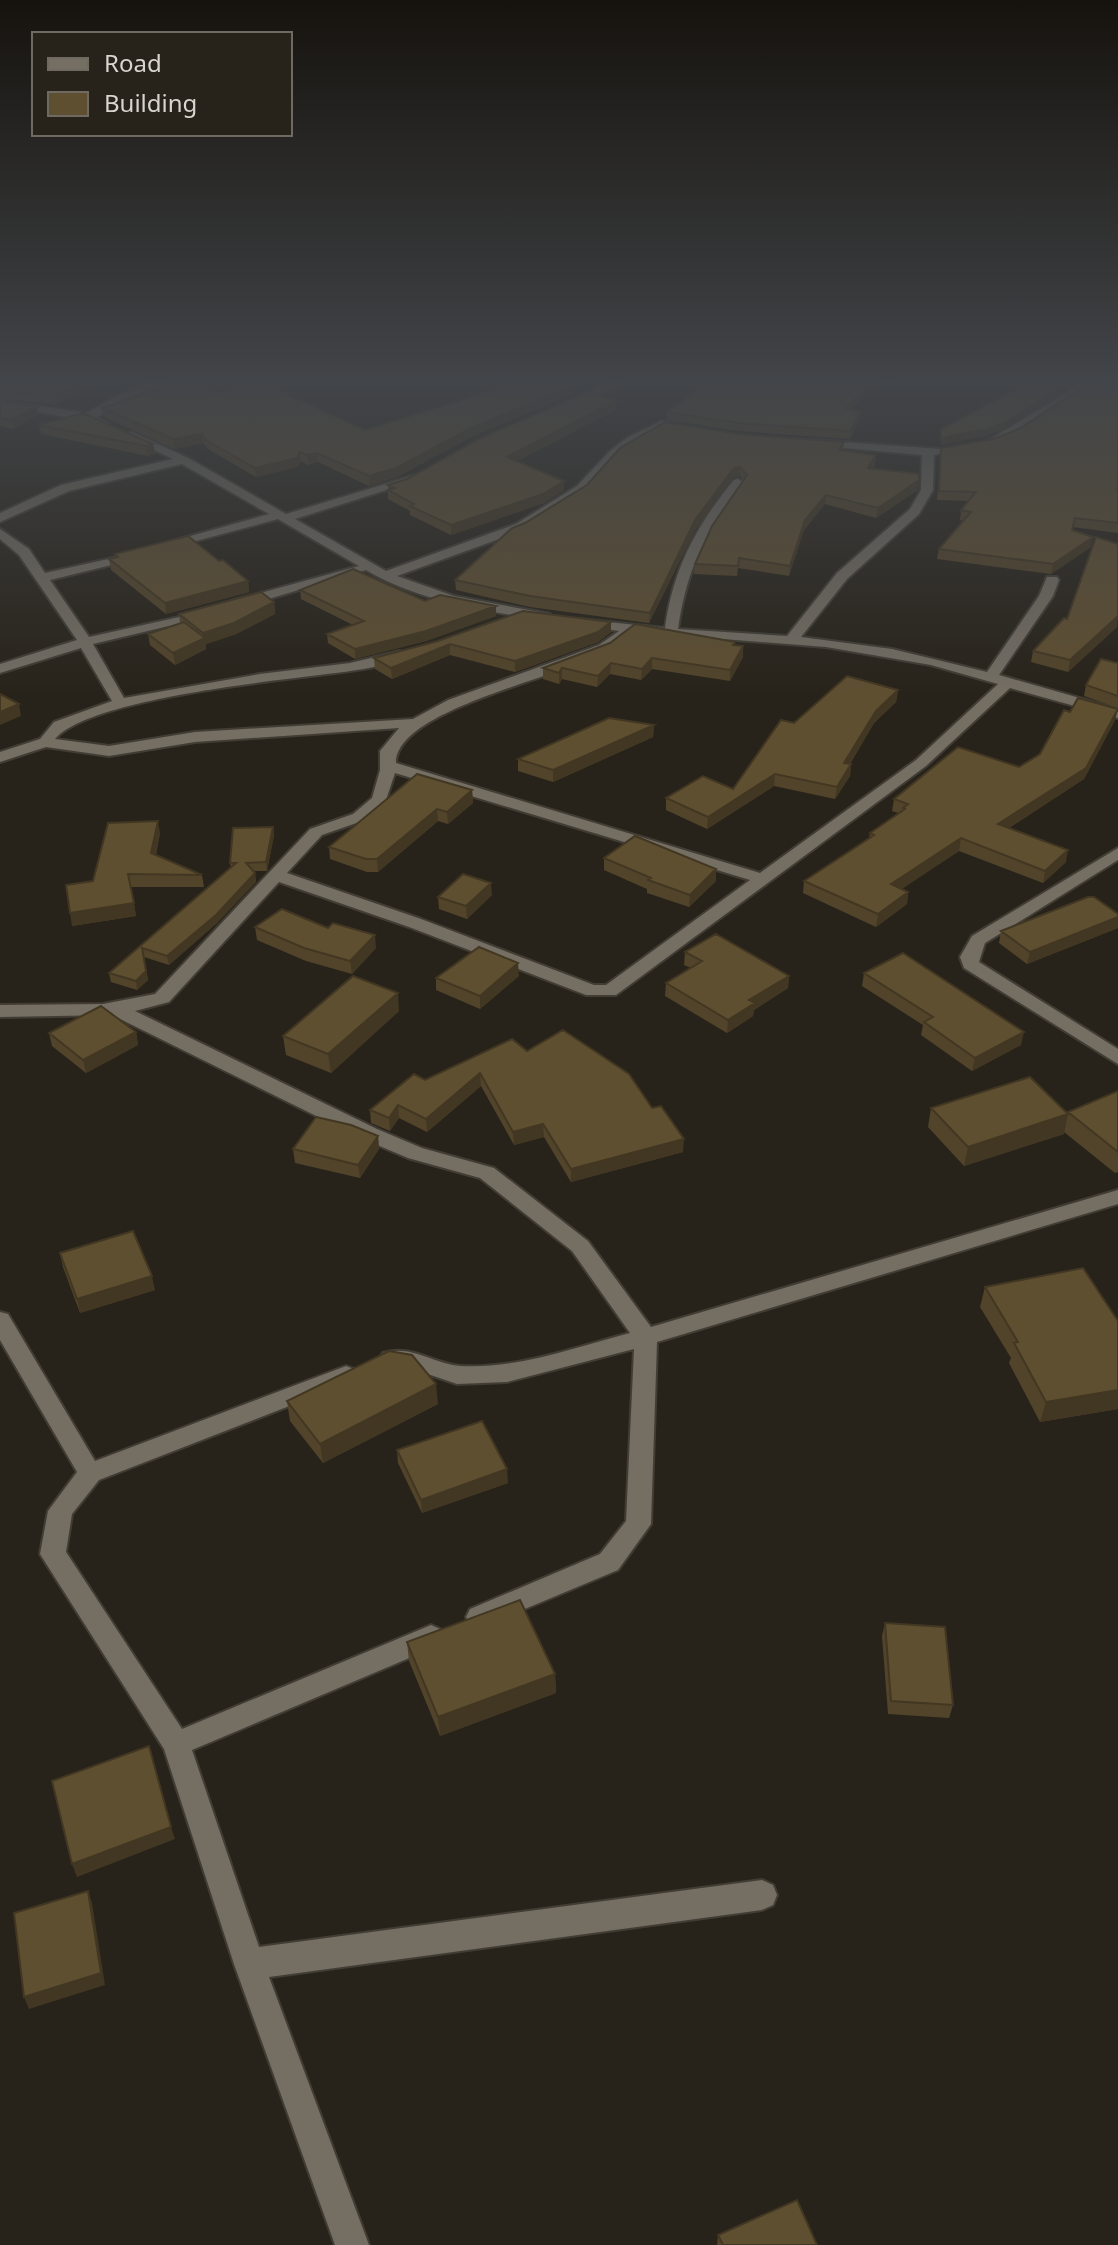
<svg xmlns="http://www.w3.org/2000/svg" width="1118" height="2245" viewBox="0 0 1118 2245" font-family="'Noto Sans',sans-serif">
<style>
.lines{fill:none;stroke-linecap:round;stroke-linejoin:round}
.street-casing{stroke:#413d35;stroke-width:4}
.street{fill:#746e63;fill-rule:evenodd}
.wall{fill:#52442a}
.shaded-wall{fill:#423722}
.building{fill:#5f4f31;stroke:#423722;stroke-width:2}
</style>
<rect width="100%" height="100%" fill="#28231a"/>
<g class="lines">
<defs>
<path id="street" d="M158 379H174L133 396 97 417 108 423 102 426 85 420 0 406V400L86 413 125 392Z
M615 379H630L574 406 565 404Z
M866 379H885L892 383 887 386Z
M1084 382 1118 384V390L1090 387 999 442 989 440Z
M662 421 687 427 681 430 664 428 636 441 618 455 585 492 524 530 397 576 454 596 550 614V620L545 621C485 610 420 602 366 570L245 606H235V600L359 566 278 519 162 550V544L269 514 182 464 69 491 0 522V513L61 485 173 459 127 437 125 435 131 432 188 458 286 514 415 475V481L295 519 386 571 516 524 577 486 610 451 628 437Z
M816 440 940 449 946 452 934 455 933 490 919 514 847 579 801 637 892 649 987 672 1039 596 1047 577H1057L1059 580 1053 596 999 675 1118 709V718L1010 688 926 766 616 995H586L409 927 279 882 169 1002 135 1011 377 1129 422 1148 494 1168 588 1241 651 1327 1118 1190V1204L657 1342 651 1524 618 1570 479 1628 470 1625 466 1617 470 1609 600 1554 626 1521 634 1349 507 1382 457 1384 410 1368 383 1365 379 1359 383 1353C412 1344 433 1364 461 1366 518 1369 576 1347 630 1333L572 1251 480 1178 408 1158 363 1139 112 1015 0 1017V1005L103 1004 155 994 310 829 353 814 372 798 380 770V751L399 728 195 742 109 756 46 747 0 762V752L40 739 54 722 112 701 81 648 0 673V664L77 640 19 555 0 539V529L29 549 45 573 140 552V558L50 580 89 637 211 610V616L93 644 124 698 260 674 350 663 400 651 407 655C390 668 341 672 319 675 264 682 88 700 55 739L109 746 195 732 413 719 448 700 599 645 619 631 579 625V619L665 628C673 569 696 526 734 480L738 479 744 483C706 533 687 566 678 629L787 636 837 573 910 509 921 490 922 455 812 445V441ZM634 632 826 647 931 665 998 684 916 760 760 873 396 763C395 709 566 676 609 651 618 646 626 638 634 632ZM395 773 750 880 606 985H594L421 919 287 873 322 835 365 820 385 803Z
M1118 848V860L985 943 979 962 1118 1049V1064L964 968 960 957 972 936Z
M0 1312 8 1314 95 1461 338 1369 346 1366 354 1369 358 1375 354 1381 99 1480 72 1514 66 1552 182 1729 431 1625 440 1629 444 1637 440 1645 192 1750 259 1947 762 1880 773 1885 777 1895 773 1905 762 1910 269 1977 369 2245H335L234 1964 164 1749 40 1554 48 1511 77 1472 0 1340Z"/>
</defs>
<use href="#street" class="street-casing"/>
<use href="#street" class="street"/>
</g>
<path class="wall" d="M0 379H104L56 405 0 398Z
M296 379H330L310 386Z
M1091 379H1118V381Z
M491 382 573 394 471 437 397 477 369 486 318 462 308 465 301 461 297 467 256 477 208 449 203 443 174 449 104 417 102 408 218 393 365 430 492 391Z
M1118 383V533L1073 527 1072 530 1093 537 1091 547 1051 574 937 559 939 549 963 521 960 520 961 510 969 501 937 500 941 448 993 439 1019 429Z
M872 387 851 410 861 411 860 419 850 439 738 431 667 420V412Z
M0 401 37 407 38 415 13 429 0 426Z
M616 401V410L517 461 564 481V490L544 503 451 535 410 515V511L388 499V485L407 479Z
M39 425 153 444 155 454 148 456 41 434Z
M738 434 844 442 843 451 876 455 875 465 873 469 918 490 876 518 825 504 804 530 789 576 738 568 737 576 694 574 695 564 743 481 740 476 733 477 695 530 649 623 530 607 456 590 455 580 525 523Z
M115 554 219 561 248 581 249 592 166 614 111 570 109 559 116 557Z
M300 590 496 606V616L426 641 355 659 328 643 327 634 353 625 301 599Z
M274 602 275 614 236 634 206 644V649L175 665 150 645 148 634 180 623 179 614Z
M1067 619 1117 627 1068 672 1031 662 1033 651Z
M611 622V632L598 642 515 672 450 655 392 679 375 669 374 658 438 641Z
M735 642V645L743 646V657L730 681 652 669 641 680 610 674 597 687 562 679 559 684 543 679V668Z
M1118 663V708L1084 696 1086 685Z
M898 690 896 702 874 723 850 764H851L850 776 835 799 774 786 707 829 666 810V798L733 789 794 723Z
M1115 720 1084 779 1009 828 1066 862 1043 883 959 851 901 889 908 892 907 904 876 927 803 893 804 881 869 839 870 833 898 813 892 811 894 799 1019 767Z
M654 725 653 737 553 782 518 771V759Z
M472 790 473 803 448 824 438 821 378 872H367L330 859 329 847Z
M273 827 274 835 267 871H253L255 873 256 882 217 923 169 965 144 957 148 980 137 990 111 982 109 973 231 868 230 863Z
M160 833 156 855 202 875 204 887H131L136 916 72 926 93 881Z
M604 858 716 869V881L689 907 647 893V889L604 870Z
M492 895 467 919 439 909 438 897Z
M255 927 376 948 352 974 306 961 257 940Z
M1118 928 1027 964 999 943 1001 931Z
M685 952 789 976 788 988 754 1010 753 1016 727 1033 665 996 666 983 691 968 684 965Z
M864 973 1021 1045 972 1071 921 1035 923 1025 862 986Z
M519 976 480 1009 436 990V978Z
M399 1011 331 1073 286 1055 283 1036Z
M136 1032 138 1045 86 1073 52 1046 49 1033Z
M527 1051 683 1152 571 1182 544 1137 514 1145 481 1086 427 1132 399 1118 390 1131 371 1123 370 1110 425 1080Z
M1118 1091V1172L1115 1173 1064 1132V1134L964 1166 928 1127 931 1108 1068 1114V1112Z
M378 1136 379 1149 360 1178 295 1163 293 1149Z
M60 1253 155 1290 80 1313 63 1267Z
M985 1287 1118 1321V1409L1040 1422 1009 1363 1011 1358 980 1307Z
M287 1401 438 1404 323 1463 290 1421Z
M397 1450 508 1483 422 1513 398 1463Z
M885 1623 953 1705 949 1718 888 1714 882 1636Z
M407 1642 555 1674 556 1693 440 1736 409 1661Z
M718 2235 817 2245H717Z"/>
<path class="shaded-wall" d="M88 379H104L56 405 55 397Z
M309 379H330L310 386Z
M873 379 872 387 844 417 845 409Z
M1073 379H1078L1077 383 1007 428 986 436 940 445 941 438Z
M573 385V394L471 437 397 477 369 486V476L471 428Z
M616 401V410L507 466V457Z
M37 407 38 415 13 429 12 420Z
M861 411 860 419 850 439V431Z
M202 434 203 443 174 449 173 439Z
M153 444 155 454 148 456 146 446Z
M300 452 301 461 297 467 256 477 255 468Z
M317 453 318 462 308 465 307 455Z
M876 455 875 465 867 477 868 468Z
M740 467V476L733 477 695 530 649 623 650 613 695 520 734 468Z
M919 480 918 490 876 518 878 508Z
M564 481V490L544 503 451 535V525Z
M826 495 825 504 804 530 789 576 790 566 805 520Z
M1093 537 1091 547 1051 574 1053 564Z
M248 581 249 592 166 614 165 603Z
M274 602 275 614 236 634 206 644V649L175 665 173 653 203 638V633Z
M496 606V616L426 641 355 659V649Z
M1118 616 1117 627 1068 672 1070 660Z
M611 622V632L598 642 515 672V661Z
M450 644V655L392 679 391 668Z
M743 646V657L730 681V670Z
M652 658V669L641 680 642 669Z
M611 663 610 674 597 687 598 676Z
M562 668V679L559 684V673Z
M898 690 896 702 874 723 843 775 844 763 876 711Z
M19 704 21 716 0 725V712Z
M1118 709 1115 720 1084 779 996 836 998 824Z
M654 725 653 737 553 782V770Z
M851 764 850 776 835 799 837 787Z
M775 774 774 786 707 829 708 817Z
M472 790 473 803 448 824 447 812Z
M437 809 438 821 378 872 377 859Z
M158 821 160 833 153 866 151 853Z
M273 827 274 835 267 871 266 862Z
M961 838 959 851 890 897 891 884Z
M1068 850 1066 862 1043 883 1045 871Z
M716 869V881L689 907 690 895Z
M255 873 256 882 217 923 169 965 167 956Z
M491 883 492 895 467 919 466 906Z
M908 892 907 904 876 927 878 914Z
M134 903 136 916 72 926 70 913Z
M1118 917V928L1027 964 1030 952Z
M375 935 376 948 352 974 350 961Z
M518 963 519 976 480 1009V996Z
M146 971 148 980 137 990 136 981Z
M789 976 788 988 754 1010 753 1016 727 1033 728 1020 749 1000Z
M398 993 399 1011 331 1073 328 1054Z
M136 1032 138 1045 86 1073 83 1060Z
M1024 1032 1021 1045 972 1071 975 1058Z
M480 1073 481 1086 427 1132 426 1119Z
M398 1105 399 1118 390 1131 389 1118Z
M1068 1114 1064 1134 964 1166 968 1147Z
M543 1124 544 1137 514 1145 513 1132Z
M378 1136 379 1149 360 1178 358 1165Z
M684 1139 683 1152 571 1182V1169Z
M152 1276 155 1290 80 1313 77 1299Z
M436 1384 438 1404 323 1463 320 1444Z
M1118 1390V1409L1040 1422 1046 1402Z
M507 1469 508 1483 422 1513 421 1500Z
M555 1674 556 1693 440 1736 438 1717Z
M171 1827 175 1839 77 1877 72 1864Z
M88 1891 92 1903 105 1985 29 2009 24 1997Z"/>
<path class="building" d="M0 379H88L55 397 0 390Z
M499 379H559L573 385 471 428 396 468 369 476 317 453 307 455 300 452 297 458 255 468 206 440 202 434 173 439 102 408 183 380 218 393 257 381 365 430 505 387 491 382Z
M713 379H873L845 409 861 411 850 431 739 423 667 412Z
M1042 379H1073L1008 421 987 429 941 438V429L1000 398Z
M1092 381 1118 383V488H1117L1118 493V523L1075 518 1072 530 1093 537 1053 564 939 549 971 512 961 510 976 492 939 491 941 448 993 439 1019 429Z
M589 391 616 401 507 457 564 481 543 494 451 525 410 506 414 504 388 490 395 488 388 485 407 479 481 438Z
M0 401 37 407 12 420 0 418Z
M83 413 153 444 146 446 39 425Z
M665 422 738 434 844 442 839 450 876 455 868 468 919 474V480L878 508 826 495 805 520 790 566 739 558 738 566 695 564 712 526 747 475 740 467 734 468 695 520 650 613 530 596 455 580 512 528 525 523 587 485 620 448Z
M188 536 219 561 223 560 248 581 165 603 109 559 118 557 115 554Z
M1096 537 1118 544V616L1070 660 1033 651 1064 618 1067 619Z
M353 569 425 601 440 595 496 606 426 631 355 649 327 634 364 621 300 590Z
M261 592 274 602 234 623 203 633 179 614Z
M523 611 611 622 598 632 515 661 450 644 391 668 374 658 438 641Z
M184 622 205 638 173 653 148 634Z
M635 624 735 642 733 645 743 646 730 670 652 658 642 669 611 663 598 676 562 668 559 673 543 668 610 643Z
M1101 659 1118 663V696L1086 685Z
M847 676 898 690 876 711 844 763 851 764 837 787 775 774 708 817 666 798 703 776 733 789 781 720 794 723Z
M0 694 19 704 0 712Z
M1078 698 1118 709 1086 768 998 824 1068 850 1045 871 961 838 891 884 908 892 878 914 804 881 874 835 870 833 905 809 903 808 908 804 894 799 958 747 1019 767 1040 754 1064 710 1070 712Z
M609 718 654 725 553 770 518 759Z
M417 774 472 790 447 812 437 809 377 859H366L329 847Z
M158 821 151 853 202 875 128 874 134 903 70 913 66 885 93 881 108 823Z
M273 827 266 862 246 863 255 873 216 915 167 956 142 948 146 971 136 981 109 973 236 863H230L233 828Z
M635 836 716 869 690 895 648 880 651 878 604 858Z
M463 874 491 883 466 906 438 897Z
M1088 897H1094L1118 914V917L1030 952 1001 931Z
M282 909 328 928 333 923 375 935 350 961 304 948 255 927Z
M716 934 789 976 749 1000 755 1003 728 1020 666 983 702 961 685 952Z
M479 947 518 963 480 996 436 978Z
M903 953 1024 1032 975 1058 924 1022 933 1017 864 973Z
M353 976 398 993 328 1054 283 1036Z
M101 1006 136 1032 83 1060 49 1033Z
M563 1030 629 1074 652 1108 661 1106 684 1139 571 1169 543 1124 513 1132 480 1073 426 1119 398 1105 389 1118 370 1110 414 1074 425 1080 512 1039 527 1051Z
M1030 1077 1068 1114 968 1147 931 1108Z
M1118 1091V1152L1068 1112Z
M316 1117 351 1125 378 1136 358 1165 293 1149Z
M133 1231 152 1276 77 1299 60 1253Z
M1083 1268 1118 1321V1390L1046 1402 1014 1343 1018 1342 985 1287Z
M389 1351 412 1355 436 1384 320 1444 287 1401Z
M482 1421 507 1469 421 1500 397 1450Z
M520 1600 555 1674 438 1717 407 1642Z
M885 1623 945 1627 953 1705 891 1701Z
M149 1746 171 1827 72 1864 52 1781Z
M88 1891 101 1973 24 1997 14 1913Z
M797 2200 817 2245H723L718 2235Z"/>
<linearGradient id="sky" x2="0" y2="1"><stop stop-color="#16130e"/><stop offset="0.55" stop-color="#424549"/><stop offset="1" stop-color="#424549" stop-opacity="0"/></linearGradient>
<rect width="1118" height="694" fill="url(#sky)"/>
<rect x="32" y="32" width="260" height="104" fill="#28231a" stroke="#6e6a62" stroke-width="2"/>
<rect x="48" y="58" width="40" height="12" fill="#746e63" stroke="#6e6a62" stroke-width="2"/>
<text x="104" y="72" font-size="24" fill="#d8d5cf">Road</text>
<rect x="48" y="92" width="40" height="24" fill="#5f4f31" stroke="#6e6a62" stroke-width="2"/>
<text x="104" y="112" font-size="24" fill="#d8d5cf">Building</text>
</svg>
